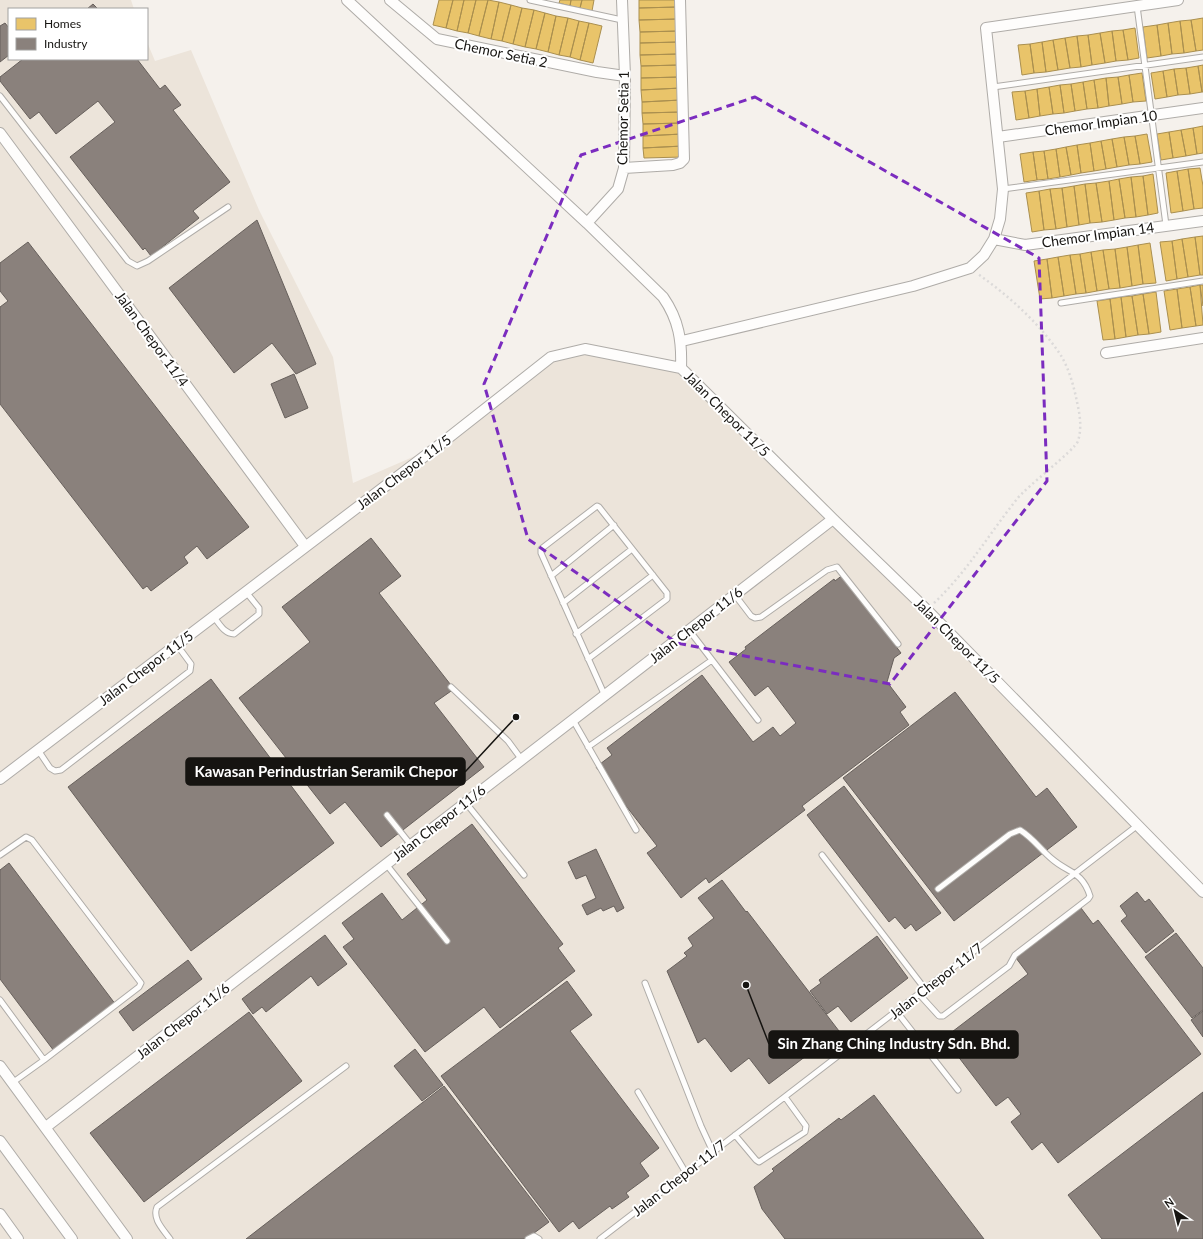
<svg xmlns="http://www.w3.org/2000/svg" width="1203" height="1239" viewBox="0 0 1203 1239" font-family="Lato,sans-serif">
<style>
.built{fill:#ece4da}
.homes{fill:#e9c46a;stroke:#aa8f4f}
.industry{fill:#8a817c;stroke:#67605c}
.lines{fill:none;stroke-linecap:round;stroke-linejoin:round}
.service-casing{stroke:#afaca8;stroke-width:7}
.minor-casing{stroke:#afaca8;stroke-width:12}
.path{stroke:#dcdad9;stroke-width:2.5;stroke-dasharray:2 3;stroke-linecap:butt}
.service{stroke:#fefdfc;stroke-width:5}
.minor{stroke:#fefdfc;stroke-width:10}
.marked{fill:none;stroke:#7b2cbf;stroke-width:3;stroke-dasharray:8 5;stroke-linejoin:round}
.labels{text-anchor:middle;stroke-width:4;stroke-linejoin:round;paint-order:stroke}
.street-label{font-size:14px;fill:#161411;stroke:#fff}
.leader{fill:none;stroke:#161411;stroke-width:1.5}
.callout-dot{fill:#161411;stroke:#fff;stroke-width:1.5}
.callout{fill:#161411;stroke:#161411;stroke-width:1.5}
.callout-label{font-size:15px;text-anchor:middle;font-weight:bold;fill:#fff}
</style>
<rect width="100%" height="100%" fill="#f5f1ec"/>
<path class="built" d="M0 0H131L134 9H9V59H147V42L155 61 191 50 259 210 333 357 353 483 438 446 551 357 585 349 689 367 833 519 1203 892V1239H0Z"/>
<path class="homes" d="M439 0H453L446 28 433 25Z
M453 0H464L457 31 446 28Z
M464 0H476L468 33 457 31Z
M476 0H488L479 36 468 33Z
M488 0 499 2 491 39 479 36Z
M560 0H571L570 6 559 3Z
M571 0H582L580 8 570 6Z
M582 0H594L592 11 580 8Z
M639 0H678V7L639 8Z
M499 2 511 5 502 41 491 39Z
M511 5 522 8 513 44 502 41Z
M678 7V19L639 20V8Z
M522 8 534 10 525 47 513 44Z
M534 10 545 13 536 49 525 47Z
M545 13 556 16 548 52 536 49Z
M556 16 568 18 559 55 548 52Z
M568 18 579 21 570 57 559 55Z
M1203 18V50L1196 51 1191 20Z
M678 19 679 31 640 32 639 20Z
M1191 20 1196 51 1184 53 1180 21Z
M579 21 589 23 580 60 570 57Z
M1180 21 1184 53 1172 54 1168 23Z
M589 23 602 26 593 63 580 60Z
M1168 23 1172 54 1161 56 1157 25Z
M1157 25 1161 56 1147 58 1143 27Z
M1135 28 1139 58 1128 60 1123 30Z
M1123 30 1128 60 1116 61 1112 31Z
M679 31V42L640 43V32Z
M1112 31 1116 61 1105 63 1100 33Z
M1100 33 1105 63 1092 65 1088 35Z
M1088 35 1092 65 1081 67 1077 36Z
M1077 36 1081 67 1070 68 1065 38Z
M1065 38 1070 68 1058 70 1053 40Z
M1053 40 1058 70 1046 72 1042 42Z
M679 42V54L640 55V43Z
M1042 42 1046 72 1034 73 1030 44Z
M1030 44 1034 73 1022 75 1018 45Z
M679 54 680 65 641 66 640 55Z
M680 65V77L641 78V66Z
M1203 65V92H1202L1198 66Z
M1198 66 1202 92 1190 94 1186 68Z
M1186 68 1190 94 1178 95 1174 69Z
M1174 69 1178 95 1167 97 1163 71Z
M1163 71 1167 97 1155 99 1151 73Z
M1142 73 1146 101 1133 102 1129 75Z
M1129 75 1133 102 1122 104 1118 77Z
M680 77 681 88 641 90V78Z
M1118 77 1122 104 1109 106 1106 78Z
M1106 78 1109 106 1098 108 1094 80Z
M1094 80 1098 108 1087 109 1083 82Z
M1083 82 1087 109 1075 111 1071 84Z
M1071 84 1075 111 1064 113 1060 85Z
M1060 85 1064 113 1053 114 1049 87Z
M1049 87 1053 114 1040 116 1037 89Z
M681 88V100L642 102 641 90Z
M1037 89 1040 116 1029 118 1025 91Z
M1025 91 1029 118 1016 120 1012 92Z
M681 100 682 112 642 113V102Z
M682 112V123L643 124 642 113Z
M682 123V134L643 136V124Z
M1203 126V153L1197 154 1193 128Z
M1193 128 1197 154 1186 156 1181 130Z
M1181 130 1186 156 1173 158 1169 132Z
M1169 132 1173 158 1161 160 1157 134Z
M682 134 683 146 643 148V136Z
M1147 134 1152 162 1140 164 1135 136Z
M1135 136 1140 164 1129 165 1124 137Z
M1124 137 1129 165 1117 167 1112 139Z
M1112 139 1117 167 1106 169 1101 141Z
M1101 141 1106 169 1094 171 1090 143Z
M1090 143 1094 171 1081 173 1077 145Z
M1077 145 1081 173 1071 175 1066 147Z
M683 146V157L644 158 643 148Z
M1066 147 1071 175 1060 177 1056 149Z
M1056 149 1060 177 1048 179 1044 151Z
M1044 151 1048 179 1037 180 1033 152Z
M1033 152 1037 180 1024 182 1020 154Z
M1200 168 1203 186V208L1194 209 1188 169Z
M1188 169 1194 209 1183 211 1177 171Z
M1177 171 1183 211 1171 213 1166 173Z
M1153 174 1158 213 1148 215 1143 176Z
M1143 176 1148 215 1136 217 1131 177Z
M1131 177 1136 217 1125 218 1119 179Z
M1119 179 1125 218 1114 220 1109 181Z
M1109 181 1114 220 1102 222 1096 183Z
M1096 183 1102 222 1090 223 1085 184Z
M1085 184 1090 223 1079 225 1074 186Z
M1074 186 1079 225 1067 227 1062 188Z
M1062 188 1067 227 1056 229 1050 189Z
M1050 189 1056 229 1044 230 1039 191Z
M1039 191 1044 230 1032 232 1026 193Z
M1203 236V275H1200L1195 237Z
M1195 237 1200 275 1188 277 1182 239Z
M1182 239 1188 277 1177 279 1172 241Z
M1172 241 1177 279 1166 281 1160 242Z
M1150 243 1156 283 1143 284 1138 245Z
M1138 245 1143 284 1132 286 1127 247Z
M1127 247 1132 286 1120 288 1115 249Z
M1115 249 1120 288 1109 289 1103 250Z
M1103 250 1109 289 1097 291 1091 252Z
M1091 252 1097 291 1086 293 1080 254Z
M1080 254 1086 293 1076 294 1070 255Z
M1070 255 1076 294 1064 296 1058 257Z
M1058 257 1064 296 1052 298 1047 259Z
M1047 259 1052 298 1040 299 1034 261Z
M1200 285H1203V306Z
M1200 285 1203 325 1196 326 1190 287Z
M1190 287 1196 326 1182 328 1177 289Z
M1177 289 1182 328 1170 330 1164 291Z
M1156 292 1161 332 1149 334 1143 294Z
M1143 294 1149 334 1138 335 1132 296Z
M1132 296 1138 335 1126 337 1121 297Z
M1121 297 1126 337 1115 339 1110 299Z
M1110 299 1115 339 1103 340 1097 301Z"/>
<path class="industry" d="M93 4 98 9H87Z
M5 23 9 28V55L0 62V26Z
M23 59H137L160 89 165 85 181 105 173 110 230 182 193 211 199 218 151 256 145 248 143 250 70 157 115 122 98 101 56 134 39 112 30 119 0 81V77Z
M257 220 316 364 296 374 272 343 234 373 169 288Z
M28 242 249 527 207 559 197 546 184 557 188 563 151 591 147 586 143 589 0 404V307L8 301 0 291V263Z
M294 374 308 408 285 418 271 384Z
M371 538 401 576 379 593 454 689 434 703 484 767 381 847 345 802 330 814 239 698 310 642 282 607Z
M844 574 888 630 885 632 901 653 894 658 887 682 906 707 900 712 909 725 802 806 805 810 709 883 706 878 681 898 647 853 657 846 596 767 612 755 607 748 702 675 753 742 773 727 780 736 796 723 768 686 755 696 729 662 746 649 745 647 834 579 835 581Z
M211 679 334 843 191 951 68 787Z
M955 692 1036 797 1047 788 1077 827 954 921 843 778Z
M844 786 941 913 916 931 911 924 905 929 895 917 889 922 807 815Z
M472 824 563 944 558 948 575 971 500 1028 484 1007 425 1052 343 947 354 939 342 923 382 893 402 920 427 900 407 874Z
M596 849 624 908 617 912 614 906 603 911 601 908 587 915 582 905 596 898 586 875 576 879 568 862Z
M9 863 116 1005 54 1051 0 979V870Z
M722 880 746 912 747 911 839 1031 769 1084 749 1058 731 1072 705 1038 698 1043 667 971 687 956 684 953 693 946 688 938 714 918 698 898Z
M1137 892 1145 902 1149 899 1174 931 1146 953 1121 921 1127 916 1120 906Z
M1081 908 1093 924 1098 920 1201 1054 1058 1163 1042 1142 1032 1150 1011 1122 1021 1114 1008 1097 996 1106 944 1038 1028 974 1016 958Z
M1176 933 1203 968V1010L1192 1018 1145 957Z
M325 935 347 964 318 986 311 976 266 1012 262 1007 253 1014 242 999Z
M877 936 908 978 851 1022 838 1006 827 1014 810 991 821 983 819 980Z
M188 960 202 979 133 1031 119 1012Z
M567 981 592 1015 570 1031 659 1148 640 1163 649 1176 626 1193 629 1197 612 1209 610 1206 579 1229 573 1221 559 1232 441 1076Z
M1203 1011V1037L1191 1020Z
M249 1012 302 1081 144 1202 90 1133Z
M415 1049 443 1085 422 1101 394 1066Z
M444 1086 549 1222 526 1239H246Z
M1203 1092V1239H1102L1068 1195Z
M874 1095 984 1239H785L762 1209 754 1187 774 1171 772 1169 839 1118 841 1120Z"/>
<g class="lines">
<defs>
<path id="service" d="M530 0 622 20
M1137 6 1166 225
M993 87 1203 57
M0 96 128 261 137 266 148 261 228 207
M1003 189 1203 162
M1061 303 1203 281
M551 576 614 525
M735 595 751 616 755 618 761 617 827 570 837 567 898 644
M563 603 632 549
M213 616C219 623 224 634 234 634L259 614V608L246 592
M689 630 758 720
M576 634 653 575
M588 659 667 599V593L599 507 597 506 541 549V553L605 696
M451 687 508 741 522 760
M573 720 636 830
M588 747 712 660
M38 750 50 768 55 771 61 770 190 671 191 664 177 645
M466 803 524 875
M387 815 411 845
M0 855 26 837 32 840 141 983 139 987 44 1060
M822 855 925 989
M386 864 447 941
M645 983 701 1126 713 1152
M919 994 939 1016H943L1009 966 1015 955 1088 899 1090 896C1082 871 1068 873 1052 859 1041 850 1033 838 1020 830L1010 834 938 889
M0 1000 44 1060 12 1083
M897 1012 958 1090
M638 1092 686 1173
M735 1135 756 1160 759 1162 805 1132 806 1126 785 1097
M170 1239C163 1229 152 1219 157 1207L346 1066
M528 1239 534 1236 539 1239
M600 1239 1138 825"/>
<path id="minor" d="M347 0 587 223 663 297C679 320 682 341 681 368
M390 0 437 39 597 72 625 76
M0 133 305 546
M998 137 1203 108
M624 168 673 165 680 163 684 159 680 0
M587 223 618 189 624 168 625 76 622 0
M994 239 1025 245 1203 221
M682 341 913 286 970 268 984 255 994 239 1000 219 1003 189 986 28 1178 0
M1106 353 1203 338
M0 779 438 446 551 357 585 349 681 368 833 519 927 610 1203 892
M0 1066 127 1239
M46 1127 833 519
M0 1141 72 1239
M0 1214 18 1239"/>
</defs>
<use href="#service" class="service-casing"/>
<use href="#minor" class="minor-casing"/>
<path class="path" d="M934 603C967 572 989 534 1017 499 1026 487 1075 450 1078 441 1082 428 1080 415 1077 402 1074 387 1069 368 1060 354 1039 323 1009 296 978 274"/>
<use href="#service" class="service"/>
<use href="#minor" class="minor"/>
</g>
<path class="marked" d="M755 97 1039 258 1047 481 890 684 677 643 528 539 484 384 581 155Z"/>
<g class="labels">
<g class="street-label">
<text transform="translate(501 53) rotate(12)" y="5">Chemor Setia 2</text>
<text transform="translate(623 118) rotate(-89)" y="5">Chemor Setia 1</text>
<text transform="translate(1101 123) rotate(-8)" y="5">Chemor Impian 10</text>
<text transform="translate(1098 235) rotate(-8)" y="5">Chemor Impian 14</text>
<text transform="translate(152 339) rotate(54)" y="5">Jalan Chepor 11/4</text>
<text transform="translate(727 414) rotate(45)" y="5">Jalan Chepor 11/5</text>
<text transform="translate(404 472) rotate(-37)" y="5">Jalan Chepor 11/5</text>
<text transform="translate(696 625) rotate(-38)" y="5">Jalan Chepor 11/6</text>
<text transform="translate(957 641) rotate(45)" y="5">Jalan Chepor 11/5</text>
<text transform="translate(146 668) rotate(-37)" y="5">Jalan Chepor 11/5</text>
<text transform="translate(439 823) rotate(-38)" y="5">Jalan Chepor 11/6</text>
<text transform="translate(936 981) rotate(-38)" y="5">Jalan Chepor 11/7</text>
<text transform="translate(183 1021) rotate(-38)" y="5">Jalan Chepor 11/6</text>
<text transform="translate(679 1178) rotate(-38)" y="5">Jalan Chepor 11/7</text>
</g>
</g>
<path class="leader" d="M516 717L465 772M746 985L769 1044"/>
<g class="callout-dot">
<circle cx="516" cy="717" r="4"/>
<circle cx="746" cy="985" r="4"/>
</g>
<g class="callout">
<rect x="186" y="758" width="279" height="27" rx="4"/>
<rect x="769" y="1031" width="249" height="27" rx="4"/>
</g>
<g class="callout-label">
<text x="326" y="777">Kawasan Perindustrian Seramik Chepor</text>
<text x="894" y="1049">Sin Zhang Ching Industry Sdn. Bhd.</text>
</g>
<rect x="8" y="8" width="140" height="52" fill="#ffffff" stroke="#a2a1a0"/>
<rect x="16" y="18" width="20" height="12" fill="#e9c46a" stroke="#a2a1a0"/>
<text x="44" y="28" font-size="12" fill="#161411">Homes</text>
<rect x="16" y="38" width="20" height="12" fill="#8a817c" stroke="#a2a1a0"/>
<text x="44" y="48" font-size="12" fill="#161411">Industry</text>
<g transform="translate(1175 1211) rotate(325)" stroke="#ffffff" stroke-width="3" paint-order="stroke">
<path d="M0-3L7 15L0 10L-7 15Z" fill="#161411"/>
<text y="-6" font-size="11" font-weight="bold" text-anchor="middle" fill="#161411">N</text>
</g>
</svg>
